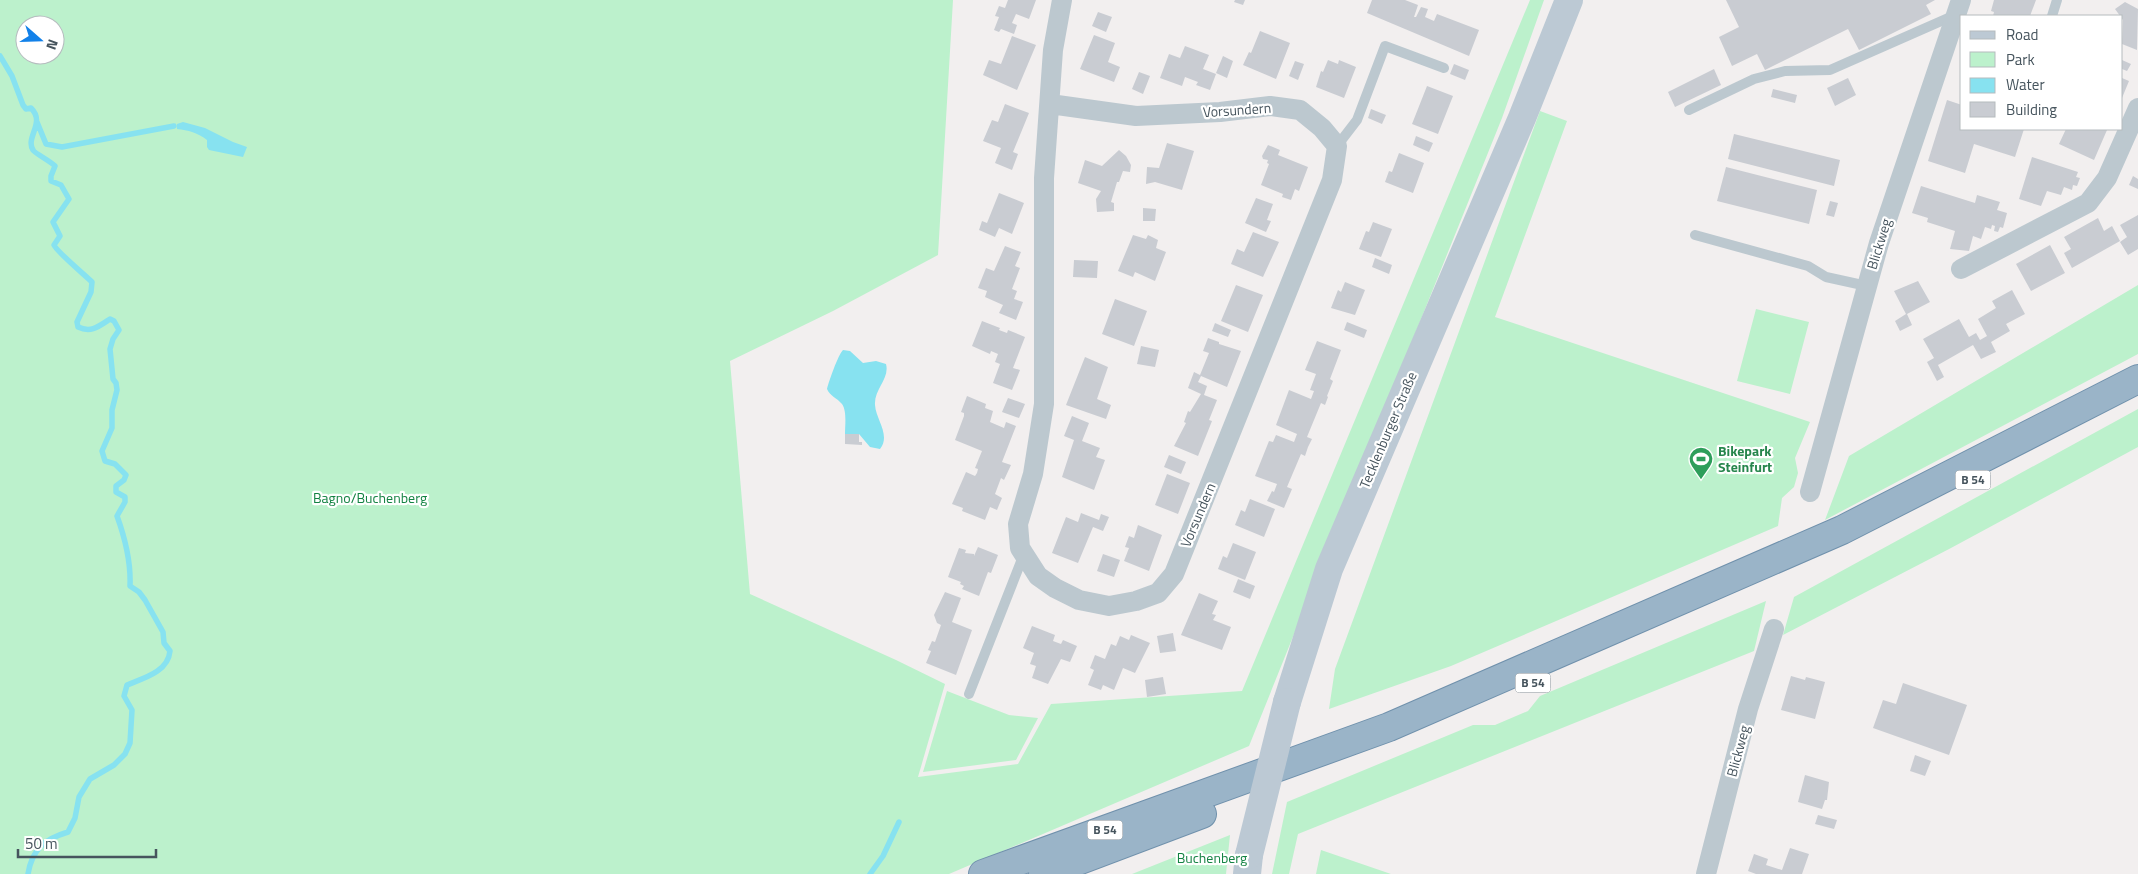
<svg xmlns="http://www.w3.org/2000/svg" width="2138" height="874" viewBox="0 0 2138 874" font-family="'Titillium Web',sans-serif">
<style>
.green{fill:#bcf1cc;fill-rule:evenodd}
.water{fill:#87e2f0}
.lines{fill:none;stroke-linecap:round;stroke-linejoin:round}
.stream{stroke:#87e2f0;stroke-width:5.5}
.building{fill:#c9ccd2}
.trunk-casing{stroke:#7091ac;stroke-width:30}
.service{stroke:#bcc8cf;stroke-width:10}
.minor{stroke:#bcc8cf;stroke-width:20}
.secondary{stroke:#bcc9d4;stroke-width:28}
.trunk{stroke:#9ab4c8;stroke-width:28}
.secondary-bridge{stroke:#bcc9d4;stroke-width:28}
.labels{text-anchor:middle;stroke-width:4.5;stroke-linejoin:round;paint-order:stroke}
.shield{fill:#fff;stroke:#7e878e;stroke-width:1}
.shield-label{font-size:12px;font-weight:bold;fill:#46545d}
.street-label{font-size:14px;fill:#46545d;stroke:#fff}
.leisure-label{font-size:14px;font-weight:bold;fill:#27864d;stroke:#fff;text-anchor:start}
.park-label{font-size:14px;fill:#138242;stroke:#fff}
</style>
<rect width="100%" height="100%" fill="#f2efef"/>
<path class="green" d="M0 0H953L938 255 833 311 730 361 750 594 896 660 945 684 918 777 1018 764 1051 704 1242 691 1530 0H1544L1502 118 1249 746 949 874H0ZM25 25H55V55H25Z
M1540 111 1567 121 1495 317 1810 422 1795 458 1798 473 1794 487 1782 498 1778 526 1451 666 1329 709 1335 669Z
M2138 285V354L1825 520 1849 456Z
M1756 309 1809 322 1790 394 1737 381Z
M2138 409V447L1951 548 1783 635 1794 597Z
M1766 601 1754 651 1298 834 1289 874H1272L1287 802 1473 725H1495L1528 711 1540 696Z
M947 691 1009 715 1038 718 1016 760 923 772Z
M1230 835 1226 874H1132Z
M1321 850 1391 874H1316Z"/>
<path class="water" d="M183 122 205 128 233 142 247 147 243 157 209 150 207 147V140C198 133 188 130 177 129V124Z
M843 350 850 351 863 363 876 361 886 364C890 379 874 389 875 405 876 420 891 435 880 449L870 447 859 434H845C845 425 847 411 842 404 837 398 830 396 827 389 829 381 838 355 843 350Z"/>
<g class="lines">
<path class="stream" d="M0 56 12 76 23 105 26 109 31 108C46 123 25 137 33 150 34 153 49 160 55 166L51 176V181L61 185 69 199 53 222 60 236 54 245C56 251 85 275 92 282L91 292 77 322 78 327C91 333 98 327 110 319L114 321 119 330 113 339 110 349 113 379 116 383 117 390 112 410V428L102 451 105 461 115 464 126 475 124 480 116 486V492L125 497V502L117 516C125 538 131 563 130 586L139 592 145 600 163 632 164 643 170 651C168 672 144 678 127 685L124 696 132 710 130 743 125 754 114 765 90 779 79 797 75 818 68 832C45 839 32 849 28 874
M37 122 46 144 62 147 174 126
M870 874 883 856 899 822"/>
</g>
<path class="building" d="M1008 0H1036L1029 19 1016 14 1012 23 1017 25 1014 34 1001 29 999 32 994 30 999 17 995 16 999 6 1005 8Z
M1235 0H1245L1243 5 1234 2Z
M1372 0H1405L1418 5 1414 17H1416L1421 7 1428 9 1425 17 1434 21 1437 14 1479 30 1469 56 1367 13Z
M1726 0H1935L1926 5 1931 14 1859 50 1848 29 1765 70 1757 54 1732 66 1719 37 1739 27Z
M1994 0H2036L2030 16H1993L1994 12 1991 11Z
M2125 2 2138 9 2137 50 2122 44 2123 20 2115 9Z
M1098 12 1112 17 1106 32 1092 26Z
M1260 31 1290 43 1276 79 1243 65 1249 52 1251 53Z
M1094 35 1115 43 1108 62 1120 67 1114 82 1080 69Z
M1012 36 1036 45 1017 90 983 75 989 60 1001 64Z
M1185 46 1209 55 1203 69 1216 74 1210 90 1196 85 1198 82 1185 77 1182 86 1160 78 1169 54 1180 58Z
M1223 56 1233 61 1227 78 1216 73Z
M1328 60 1338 64 1339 60 1356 67 1344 98 1316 87 1321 71 1323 72Z
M2122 60 2131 64 2127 71 2122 69Z
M1295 61 1304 64 1298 80 1289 76Z
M1454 64 1469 70 1465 80 1450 74Z
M1714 69 1721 85 1675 107 1668 92Z
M1139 72 1150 76 1143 94 1132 89Z
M1848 78 1856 95 1835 106 1827 88Z
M2122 78 2129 81 2122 98Z
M1427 86 1453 96 1438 134 1412 124Z
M1773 89 1797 95 1795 103 1771 97Z
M1947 100 1962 105V129H2024L2015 157 1974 144 1965 173 1928 161Z
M1005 104 1029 113 1013 152 1018 154 1012 170 995 163 1001 148 983 141 992 120 998 122Z
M1371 109 1386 115 1382 124 1368 118Z
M2066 129 2107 130 2094 160 2059 144Z
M1734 134 1840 160 1834 186 1728 159Z
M1416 136 1433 143 1429 152 1413 145Z
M1167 143 1194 151 1182 190 1155 182 1146 184 1147 167 1159 168Z
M1268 145 1280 150 1278 155 1308 167 1299 191 1295 189 1291 200 1282 197 1283 194 1261 185 1269 164 1267 163 1268 160 1263 159 1262 156Z
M1119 150 1126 156 1131 165 1130 172 1123 171 1119 182H1117L1111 202 1114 203V211L1097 212 1096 199 1101 191 1078 183 1085 160 1102 166Z
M1399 153 1424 163 1413 193 1385 182 1389 171 1392 172Z
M2032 157 2078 172 2076 177 2080 178 2077 186 2073 185 2072 190 2064 187 2061 195 2047 191 2041 206 2019 199Z
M1726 167 1817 190 1809 224 1717 201Z
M2133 176 2138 179V189L2129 185Z
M1921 186 1975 203 1977 195 2000 202 1997 210 2007 213 2003 228 2000 227 1998 232 1994 231 1995 226 1992 225 1991 229 1985 227 1981 239 1973 236 1969 251 1950 249 1955 231 1927 222 1928 218 1912 213Z
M999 193 1024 203 1012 234 999 228 995 237 979 230 982 221 987 223Z
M1256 198 1273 204 1267 220 1271 221 1266 232 1245 223Z
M1830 201 1838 203 1834 217 1826 215Z
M1143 208 1156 209 1155 221H1143Z
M2138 215V249L2128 255 2120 242 2127 237 2120 225Z
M2098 218 2104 231 2112 226 2120 241 2072 268 2064 253 2071 249 2064 237Z
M1373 222 1392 229 1381 257 1359 249 1366 231 1369 232Z
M1253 232 1279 242 1263 277 1231 264 1237 249 1244 252Z
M1133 235 1146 239 1148 235 1158 240 1156 248 1166 252 1155 281 1135 272 1133 277 1118 271Z
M2050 245 2065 273 2031 291 2016 264Z
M1005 246 1021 252 1015 266 1020 268 1012 289 1017 291 1014 299 1023 302 1016 320 999 313 1003 305 985 297 987 291 978 288 986 268 994 271Z
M1375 258 1392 265 1389 274 1372 267Z
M1074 260 1098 261 1097 278 1073 277Z
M1918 281 1930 302 1907 314 1912 325 1900 331 1895 321 1906 314 1894 291Z
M1345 282 1365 290 1355 315 1331 308 1338 290 1341 292Z
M1236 285 1263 295 1248 332 1221 321Z
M2012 290 2025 314 2006 324 2010 331 1991 342 1996 352 1981 359 1973 345 1938 365 1944 377 1937 381 1927 362 1934 358 1923 339 1959 319 1969 337 1976 333 1980 340 1987 336 1978 319 1996 308 1992 301Z
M1115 299 1147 311 1134 346 1102 334Z
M982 321 1000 328 999 330 1007 333 1008 330 1025 337 1013 368 1020 370 1012 390 993 383 1000 364 995 362 998 354 991 351 990 354 972 346Z
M1347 322 1367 330 1364 338 1344 330Z
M1215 323 1231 330 1228 337 1212 331Z
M1208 338 1219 342V344L1241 351 1227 387 1201 376 1198 382 1207 386 1204 395 1217 400 1209 420 1212 421 1198 456 1174 446 1186 423 1184 422 1188 411 1190 412 1201 394 1188 388 1194 372 1200 375 1209 353 1203 351Z
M1317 341 1341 350 1330 379 1333 381 1327 396 1328 397 1325 405 1321 403 1307 437 1312 439 1308 447 1305 456 1301 454 1287 487 1292 489 1284 508 1267 501 1272 491 1274 492 1277 484 1255 476 1269 441 1273 442 1276 435 1294 442 1297 434 1276 425 1289 390 1311 399 1314 391 1310 390 1316 374 1305 370Z
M1141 346 1159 350 1155 367 1137 364Z
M1085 357 1108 367 1097 399 1111 405 1106 419 1066 405Z
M967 396 986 404 985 408 993 411 990 422 1004 428 1006 422 1016 426 1002 462 1011 465 1004 480 1001 478 995 494 1002 498 999 505 997 510 990 507 985 520 962 511 963 508 952 504 966 472 975 476 977 473 978 469 975 468 982 451 955 440 964 416V413L961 412Z
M1008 398 1025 404 1019 418 1002 412Z
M1072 416 1089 423 1082 441 1100 448 1096 457 1105 460 1094 490 1062 477 1074 440 1064 436Z
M845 434H859V442H862V445L845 444Z
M1169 455 1186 462 1181 474 1164 467Z
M1167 474 1190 483 1178 514 1155 505Z
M1250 499 1275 509 1264 537 1235 525 1241 510 1245 512Z
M1081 513 1099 520 1101 514 1109 517 1103 531 1093 527 1078 563 1052 553 1066 517 1078 522Z
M1138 525 1162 535 1149 571 1124 561 1129 548 1125 547 1129 536 1134 538Z
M1233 543 1256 552 1245 580 1218 569 1223 556 1227 558Z
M978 547 998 555 991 573 988 572 979 596 962 589 964 586 960 584 961 582 948 577 959 548 966 550 965 553 974 554V556Z
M1103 554 1120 560 1114 577 1097 571Z
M1238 579 1255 586 1250 599 1233 592Z
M945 592 961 598 952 622 972 630 956 675 926 663 931 651 928 650 932 641 935 642 941 625 937 623 934 615Z
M1199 593 1218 601 1212 614 1216 615 1213 620 1231 627 1222 650 1181 635Z
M1032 626 1055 635 1053 641 1061 644 1063 640 1077 646 1070 662 1061 659 1048 684 1032 678 1036 666 1030 664 1034 653 1023 648Z
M1173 633 1176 651 1160 653 1157 636Z
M1131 635 1150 643 1135 673 1123 668 1114 690 1103 685 1101 690 1088 685 1094 670 1090 668 1095 655 1105 659 1111 644 1116 646 1120 636 1129 640Z
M1791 676 1805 680 1806 677 1825 682 1815 719 1781 710Z
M1163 677 1166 694 1147 697 1145 680Z
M1903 683 1967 705 1949 755 1873 728 1883 700 1896 704Z
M1915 755 1931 761 1925 776 1910 771Z
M1805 775 1829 782 1827 800H1825L1822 809 1798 802Z
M1818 815 1837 820 1834 829 1815 824Z
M1790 848 1809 854 1802 874H1756L1748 871 1754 854 1768 859 1766 865 1782 870Z"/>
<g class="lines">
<defs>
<path id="trunk" d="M983 874 1389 727 1842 530 2138 379
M1043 874 1202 814"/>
</defs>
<use href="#trunk" class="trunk-casing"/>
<path class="service" d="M2052 16 2057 0
M1689 110 1754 79 1785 71 1830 70 1955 15
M1337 146 1357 120 1385 46 1444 68
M1695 235 1808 266 1826 277 1867 286
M969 694 1024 554"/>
<path class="minor" d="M1050 104 1136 116 1220 112 1270 106 1300 110 1322 128 1337 146 1332 180 1174 574 1158 593 1136 601 1109 606 1079 600 1055 588 1038 576 1020 548 1018 524 1033 474 1044 404V178L1053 50 1062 0
M1961 269 2088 203 2107 178 2138 108
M1810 492 1879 243 1961 0
M1706 874 1748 709 1774 629"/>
<path class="secondary" d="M1287 702 1329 569 1522 118 1569 0
M1247 874 1249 855"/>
<use href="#trunk" class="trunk"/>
<path class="secondary-bridge" d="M1249 855 1287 702"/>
</g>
<defs>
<symbol id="stadium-pin" viewBox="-11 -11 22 30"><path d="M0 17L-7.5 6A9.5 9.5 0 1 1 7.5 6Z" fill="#2e9e5b" stroke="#fff"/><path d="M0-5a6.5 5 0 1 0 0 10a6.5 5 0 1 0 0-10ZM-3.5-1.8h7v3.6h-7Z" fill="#fff"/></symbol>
</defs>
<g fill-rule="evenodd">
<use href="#stadium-pin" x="1687" y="445" width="28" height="38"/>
</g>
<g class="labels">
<g class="shield">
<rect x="1955.5" y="470.5" width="35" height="19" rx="4"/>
<rect x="1515.5" y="673.5" width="35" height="19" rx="4"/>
<rect x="1087.5" y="820.5" width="35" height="19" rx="4"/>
</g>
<g class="shield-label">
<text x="1973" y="484">B 54</text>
<text x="1533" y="687">B 54</text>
<text x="1105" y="834">B 54</text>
</g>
<g class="street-label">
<text transform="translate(1237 110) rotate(-4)" y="5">Vorsundern</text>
<text transform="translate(1879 244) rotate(-73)" y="5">Blickweg</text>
<text transform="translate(1388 430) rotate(-67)" y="5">Tecklenburger Straße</text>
<text transform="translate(1198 515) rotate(-67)" y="5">Vorsundern</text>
<text transform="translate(1738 751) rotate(-75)" y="5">Blickweg</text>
</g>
<g class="leisure-label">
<text x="1718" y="456">Bikepark<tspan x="1718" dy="16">Steinfurt</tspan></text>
</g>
<g class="park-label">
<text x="370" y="503">Bagno/Buchenberg</text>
<text x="1212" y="863">Buchenberg</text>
</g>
</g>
<rect x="1960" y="15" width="162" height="115" fill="#ffffff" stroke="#b5bbbe"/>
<rect x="1970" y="31" width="25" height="8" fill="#bcc9d4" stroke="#b5bbbe"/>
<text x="2006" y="40" font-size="15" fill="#46545d">Road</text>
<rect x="1970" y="52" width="25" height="15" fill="#bcf1cc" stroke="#b5bbbe"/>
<text x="2006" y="65" font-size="15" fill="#46545d">Park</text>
<rect x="1970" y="78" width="25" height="15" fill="#87e2f0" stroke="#b5bbbe"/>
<text x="2006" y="90" font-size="15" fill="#46545d">Water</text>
<rect x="1970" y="102" width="25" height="15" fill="#c9ccd2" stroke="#b5bbbe"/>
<text x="2006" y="115" font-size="15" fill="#46545d">Building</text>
<g transform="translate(40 40) rotate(110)"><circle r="24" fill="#ffffff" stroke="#b5bbbe"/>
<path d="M0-4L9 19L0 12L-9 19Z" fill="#1281e9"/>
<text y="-8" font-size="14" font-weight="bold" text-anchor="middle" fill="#46545d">N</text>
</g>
<path d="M18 849v8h138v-8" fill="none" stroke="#46545d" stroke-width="2.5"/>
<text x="25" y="849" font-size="15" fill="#46545d" stroke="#ffffff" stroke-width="4" paint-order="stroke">50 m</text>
</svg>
